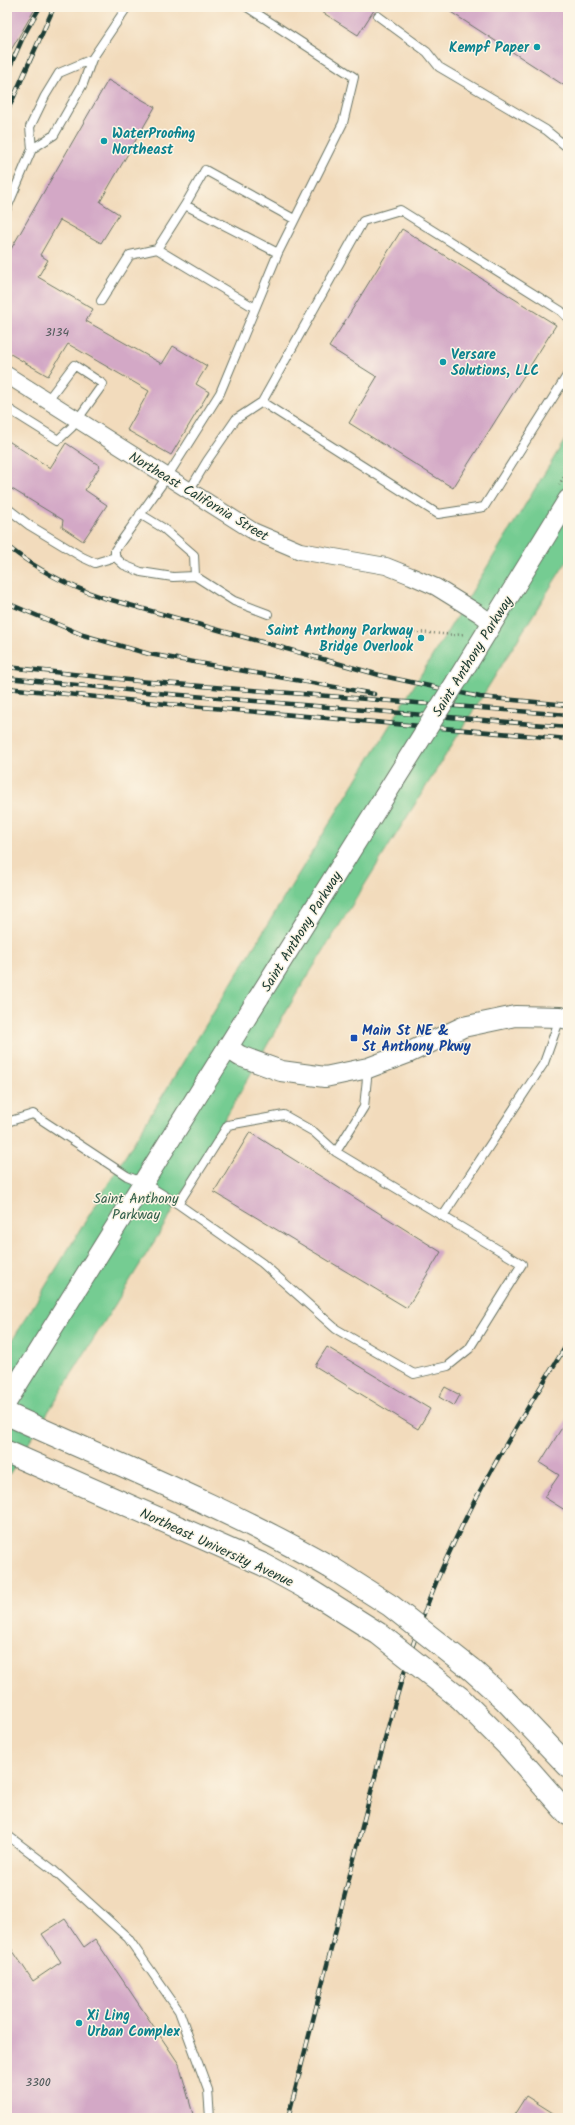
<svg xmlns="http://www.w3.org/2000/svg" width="575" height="2125" viewBox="0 0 575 2125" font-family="Kalam,sans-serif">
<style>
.green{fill:#74cc92;stroke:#4a8463}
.building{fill:#d3a8c6}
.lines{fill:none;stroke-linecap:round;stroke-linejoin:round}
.service-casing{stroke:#697464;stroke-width:10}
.minor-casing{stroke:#697464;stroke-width:18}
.tertiary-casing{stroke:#697464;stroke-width:22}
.primary-casing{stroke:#697464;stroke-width:24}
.path{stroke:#697464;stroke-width:2.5;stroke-dasharray:1 3;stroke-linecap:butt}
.service{stroke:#fff;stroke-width:8}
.minor{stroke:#fff;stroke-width:16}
.tertiary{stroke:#fff;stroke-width:20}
.primary{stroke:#fff;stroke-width:22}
.rail-casing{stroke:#1f3d34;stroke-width:4.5}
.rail{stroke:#fcf5e5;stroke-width:3;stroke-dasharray:9;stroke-linecap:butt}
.tertiary-bridge-casing{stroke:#697464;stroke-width:22;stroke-linecap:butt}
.primary-bridge-casing{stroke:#697464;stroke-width:24;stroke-linecap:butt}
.tertiary-bridge{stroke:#fff;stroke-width:20}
.primary-bridge{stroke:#fff;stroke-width:22}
.culture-dot{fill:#0f9aa8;stroke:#fcf5e5;stroke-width:1.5}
.transit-dot{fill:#1a4fb4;stroke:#fcf5e5;stroke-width:1.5}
.labels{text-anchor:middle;stroke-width:3;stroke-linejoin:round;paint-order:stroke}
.number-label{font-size:12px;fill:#4c5858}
.culture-label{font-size:14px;font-weight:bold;fill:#0d838f;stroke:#fcf5e5;text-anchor:start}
.street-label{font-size:14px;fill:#1f3d34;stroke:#fcf5e5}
.transit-label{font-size:14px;font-weight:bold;fill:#164399;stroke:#fcf5e5;text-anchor:start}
.park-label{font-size:14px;fill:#34614c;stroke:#fcf5e5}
</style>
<rect width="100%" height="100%" fill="#fcf5e5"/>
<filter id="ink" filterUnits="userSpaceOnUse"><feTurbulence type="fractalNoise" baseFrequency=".025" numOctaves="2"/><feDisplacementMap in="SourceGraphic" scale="8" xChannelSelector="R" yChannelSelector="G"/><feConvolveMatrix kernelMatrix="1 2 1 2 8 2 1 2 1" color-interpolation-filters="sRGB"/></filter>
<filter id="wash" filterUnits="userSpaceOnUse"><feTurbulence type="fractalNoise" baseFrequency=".012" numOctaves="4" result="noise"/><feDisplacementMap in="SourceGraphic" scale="16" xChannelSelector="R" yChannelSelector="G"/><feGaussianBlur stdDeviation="0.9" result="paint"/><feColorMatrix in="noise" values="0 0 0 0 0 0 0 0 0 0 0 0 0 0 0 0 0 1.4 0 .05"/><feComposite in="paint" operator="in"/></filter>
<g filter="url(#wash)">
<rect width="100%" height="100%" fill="#f2dbbc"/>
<path class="green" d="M568 435V559L294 998 167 1221 7 1478V1349Z"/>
<g id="blocks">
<path class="building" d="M7 7H36L7 57Z
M314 7H376L358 35Z
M443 7H568V88Z
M108 80 155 107 100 202 119 214 101 243 60 220 40 255 48 260 38 277 93 309 86 321 162 364 173 346 207 366 196 384 209 392 171 455 127 430 149 391 68 344 48 376 7 352V256Z
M402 229 556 325 453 488 349 423 377 377 329 347Z
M7 440 50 468 66 443 100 466 85 490 107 505 83 541 62 527 63 520 7 486Z
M250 1132 441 1252 407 1308 214 1192Z
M327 1347 430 1409 418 1429 315 1366Z
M445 1387 460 1395 454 1406 439 1397Z
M568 1418V1512L544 1497 559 1475 540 1463Z
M65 1919 84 1947 95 1939 179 2064 194 2118H7V1942L33 1981 61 1962 42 1934Z
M526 2096 561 2118H512Z"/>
</g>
</g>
<g filter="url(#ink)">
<use href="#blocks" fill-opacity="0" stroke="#697464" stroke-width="1"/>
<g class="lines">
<defs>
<path id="service" d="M247 7 354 77 343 123 278 253 220 393 167 477 115 550V557L124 565 141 572 173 577 195 576 234 601 268 614
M378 16 427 52 439 67 546 130 568 148
M32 149 30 127 45 96 59 73 92 59
M185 205 205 170 294 219
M7 208 32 149 54 135 83 84 92 59 127 7
M157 249 255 308
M101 301 130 255 157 249 185 205 278 253
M262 402 438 514 484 507 568 374
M7 408 58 440 72 427 103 384 74 365 47 401
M189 491 207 461 236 419 262 402 363 221 400 210 561 311 568 318
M7 508 29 525 82 557 95 563 115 557
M140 514 163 528 194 555 195 576
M7 1122 33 1114 127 1176 144 1183 178 1204 228 1125 284 1115 314 1132 336 1152 364 1107 368 1069
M178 1204 262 1263 336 1329 414 1374 448 1366 469 1349 522 1264 336 1152
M443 1216 544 1063 560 1018
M7 1835 52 1869 128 1938 179 2011 208 2090 210 2118"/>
<path id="minor" d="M7 375 253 531 300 551 386 566 411 576 436 587 478 613 492 623"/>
<path id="tertiary" d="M456 682 568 500
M228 1048 240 1056 281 1071 325 1077 368 1068 408 1053 463 1027 515 1016 560 1017 568 1019
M7 1401 259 997"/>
<path id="primary" d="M7 1414C115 1463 227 1508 330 1567
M7 1452 264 1565 306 1588
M471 1669 504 1699 568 1766
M460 1698 509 1747 568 1814"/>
</defs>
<use href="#service" class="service-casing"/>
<use href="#minor" class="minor-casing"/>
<use href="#tertiary" class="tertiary-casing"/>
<use href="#primary" class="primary-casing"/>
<path class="path" d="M559 485 568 470
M406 631 455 635 465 634"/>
<use href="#service" class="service"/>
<use href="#minor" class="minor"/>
<use href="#tertiary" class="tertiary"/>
<use href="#primary" class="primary"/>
<defs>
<path id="rail" d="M7 73 24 35 40 7
M7 112 54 7
M7 546C36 569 66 585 101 597L383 676 480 697 568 705
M7 603 83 635 149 654 374 694
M7 622H8
M7 667 138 681 568 715
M7 678 157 693 568 727
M7 688 156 703 568 739
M288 2118C312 2022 337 1927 361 1831 381 1753 400 1675 429 1600 464 1510 517 1424 568 1343"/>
</defs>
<use href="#rail" class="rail-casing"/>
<use href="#rail" class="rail"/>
<defs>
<path id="tertiary-bridge" d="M259 997 456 682"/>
<path id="primary-bridge" d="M330 1567 391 1606 471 1669
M306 1588 379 1634 460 1698"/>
</defs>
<use href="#tertiary-bridge" class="tertiary-bridge-casing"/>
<use href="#primary-bridge" class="primary-bridge-casing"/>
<use href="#tertiary-bridge" class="tertiary-bridge"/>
<use href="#primary-bridge" class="primary-bridge"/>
</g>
</g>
<g class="culture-dot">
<circle cx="537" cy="47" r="4"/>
<circle cx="104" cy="141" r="4"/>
<circle cx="443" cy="362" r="4"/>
<circle cx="421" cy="638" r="4"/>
<circle cx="79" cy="2023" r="4"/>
</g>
<rect class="transit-dot" x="350" y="1034" width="8" height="8" rx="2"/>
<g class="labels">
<g class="number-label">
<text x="57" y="336">3134</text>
<text x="38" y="2086">3300</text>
</g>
<g class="culture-label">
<text x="529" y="52" text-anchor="end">Kempf Paper</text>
<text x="112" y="138">WaterProofing<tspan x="112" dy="16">Northeast</tspan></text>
<text x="451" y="359">Versare<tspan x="451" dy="16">Solutions, LLC</tspan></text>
<text x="413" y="635" text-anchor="end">Saint Anthony Parkway<tspan x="413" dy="16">Bridge Overlook</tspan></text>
<text x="87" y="2020">Xi Ling<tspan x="87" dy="16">Urban Complex</tspan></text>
</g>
<g class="street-label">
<text transform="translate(199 496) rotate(31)" y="5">Northeast California Street</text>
<text transform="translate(472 656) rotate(-58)" y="5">Saint Anthony Parkway</text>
<text transform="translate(301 931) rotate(-58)" y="5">Saint Anthony Parkway</text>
<text transform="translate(217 1547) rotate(25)" y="5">Northeast University Avenue</text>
</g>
<g class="transit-label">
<text x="362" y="1035">Main St NE &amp;<tspan x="362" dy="16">St Anthony Pkwy</tspan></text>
</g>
<g class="park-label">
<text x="136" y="1203">Saint Anthony<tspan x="136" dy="16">Parkway</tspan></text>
</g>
</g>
<rect width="575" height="2125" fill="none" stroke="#fcf5e5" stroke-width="24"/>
</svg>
